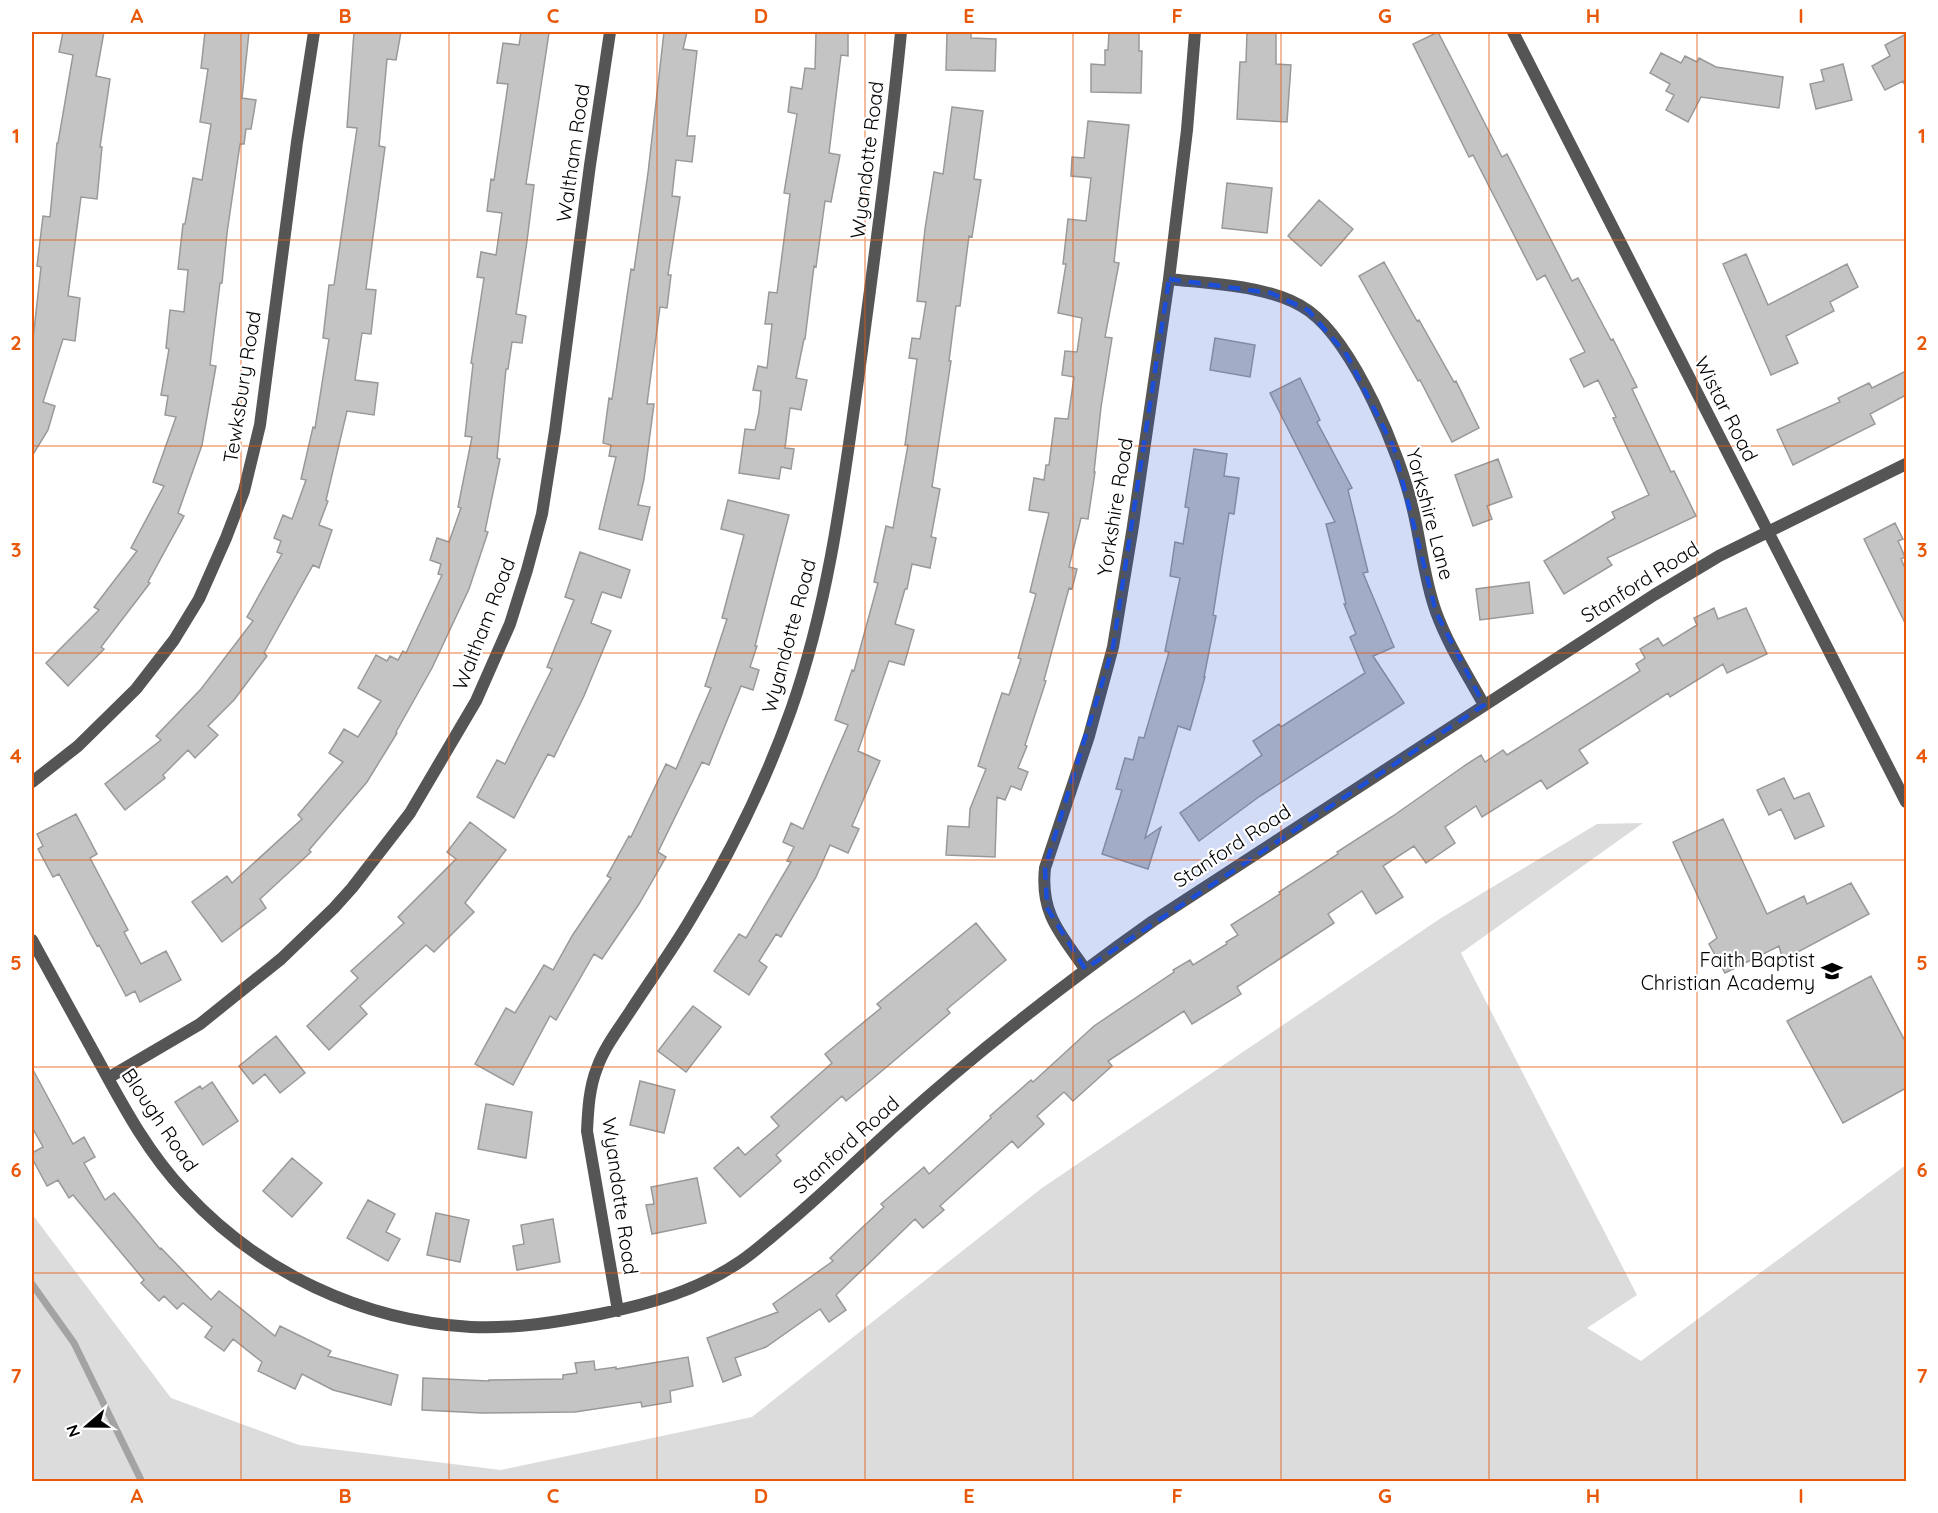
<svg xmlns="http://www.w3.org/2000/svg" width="1938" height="1513" viewBox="0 0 1938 1513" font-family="Quicksand,sans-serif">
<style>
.green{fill:#dcdcdc}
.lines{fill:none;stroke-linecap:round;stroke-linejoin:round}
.stream{stroke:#a3a3a3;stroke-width:7}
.building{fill:#c4c4c4;stroke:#999;stroke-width:1.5}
.street{stroke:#555;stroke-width:12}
.marked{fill:#1d4ed8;fill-opacity:0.2;stroke:#1d4ed8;stroke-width:4.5;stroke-dasharray:12 8;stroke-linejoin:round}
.grid{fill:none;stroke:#e8590c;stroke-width:1.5;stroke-opacity:0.55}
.labels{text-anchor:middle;stroke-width:4.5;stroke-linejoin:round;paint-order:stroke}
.street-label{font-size:20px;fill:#000;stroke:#fff}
.poi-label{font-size:20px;fill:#000;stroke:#fff;text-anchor:end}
.neatline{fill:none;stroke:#e8590c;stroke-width:2}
.grid-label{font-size:20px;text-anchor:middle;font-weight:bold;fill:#e8590c}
</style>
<rect width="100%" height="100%" fill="#fff"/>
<path class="green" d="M1643 823 1461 953 1637 1295 1587 1328 1641 1361 1906 1165V1481H32V1214L171 1398 299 1445 501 1470 752 1417 1042 1188 1441 918 1597 824Z"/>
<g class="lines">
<path class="stream" d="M32 1284 74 1343 142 1482"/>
</g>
<path class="building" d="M63 32H104L96 76 110 79 100 147H102L97 199 81 197 68 296 80 298 75 341 63 339 43 402 55 406 48 430 32 456V348L41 267 37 266 43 216 50 217 57 143H58L73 55 59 52Z
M205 32H249L242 98 256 100 251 129H246L244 144H240L227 233 222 283H220L210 365 216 366 202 445 178 513 184 516 148 582 150 583 101 647 104 649 68 686 46 663 99 610 94 607 137 551 131 548 164 486 153 482 176 417 165 415 168 396 161 395 169 349 166 348 170 310 184 312 188 270 178 269 183 224H185L193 178 202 180 211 124 200 122 208 69 201 68Z
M354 32H401L396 60 387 59 379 146 385 147 366 289 376 290 371 334 362 333 355 380 378 383 374 415 347 411 326 500 328 501 319 525 332 530 319 568 313 565 264 653 267 656 234 700 208 726 218 735 195 758 188 750 163 775 165 778 125 810 105 784 161 740 156 736 201 689 253 621 247 617 282 554 277 552 281 541 274 538 283 515 292 519 306 480 301 479 313 427 315 428 329 339 323 338 329 285H334L357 128 347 127Z
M521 32 549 33 526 184 534 185 527 241 516 314 526 316 522 343 512 342 508 369H506L497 458 500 459 485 531 488 532 469 589 432 668 396 732 397 733 367 782 309 850 311 852 260 899 266 908 222 942 192 902 227 876 232 883 302 819 298 815 343 762 329 753 344 729 358 737 381 701 358 688 376 655 387 661 390 656 398 660 403 651 406 653 442 575 438 574 441 564 430 560 437 538 449 542 461 508 458 507 472 437 465 436 473 364 471 363 484 278 477 277 481 252 496 255 502 213 487 211 491 179 494 180 508 84 497 83 503 43 519 45Z
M664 32H687L683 49 697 51 687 136H695L692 162 676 160 672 196 680 197 668 275H671L667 308 660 307 647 404H654L644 479 638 505 650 507 642 540 599 529 616 457 609 456 611 445 603 443 609 398 612 399 631 269 634 270 648 173Z
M816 32H848V56L841 55 829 153 840 155 831 202 825 201 816 267 814 266 805 339H804L796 378 807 380 801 410 790 408 785 448 794 449 791 469 781 467 779 479 739 473 745 429 755 430 759 412 761 391 753 390 758 366 767 368 772 324H765L769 292 777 293 790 194 784 193 797 114 788 112 791 87 802 89 805 68 815 69Z
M947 32H971V38L996 39 995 71 946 70Z
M1109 32H1139V51H1142L1141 93 1091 92V64L1105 65V50H1108Z
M1247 32H1276V64L1291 65 1287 122 1237 119 1240 62H1246Z
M1438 32 1502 157 1507 154 1572 281 1578 278 1611 340 1613 339 1637 387 1632 389 1671 472 1674 471 1696 516 1607 558 1612 565 1564 594 1544 561 1615 518 1612 512 1649 495 1613 418 1616 417 1598 380 1584 387 1570 359 1585 352 1545 275 1537 280 1473 155 1469 157 1413 44Z
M1906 34V88L1903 81 1885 90 1872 66 1890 56 1885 45Z
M1661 53 1681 63 1685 56 1697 62 1699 58 1716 67 1783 77 1779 108 1701 97 1688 122 1666 110 1674 95 1666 91 1670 84 1650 73Z
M1843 64 1852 100 1816 109 1810 84 1824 81 1821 70Z
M952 107 983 111 974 179 981 180 972 237 969 236 960 306H956L949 361H951L932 487 940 489 931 537 936 538 930 568 912 564 907 589H905L895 624 914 630 904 665 889 661 858 751 880 761 852 826 859 829 848 853 830 845 816 877 781 937 776 934 759 961 767 967 749 995 714 971 739 934 746 938 791 862 787 861 794 847 783 842 791 823 803 829 848 725 835 720 852 670 854 671 878 583 874 582 886 526 893 528 908 445H905L917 359 909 358 912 338 920 339 926 302 917 301 925 229 934 172 943 174Z
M1088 121 1129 125 1114 262 1119 263 1105 337 1112 338 1101 407 1094 472H1095L1088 519 1081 518 1069 567 1077 569 1072 589 1069 588 1044 680 1046 681 1025 745 1027 746 1018 768 1028 772 1021 790 1011 786 1005 800 997 797 995 857 946 855 948 826 969 827 970 809 986 769 978 766 1002 693 1009 695 1021 659 1018 658 1036 594 1030 592 1049 513 1029 510 1034 478 1044 480 1046 465H1049L1055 418 1068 419 1074 377 1062 375 1065 351 1077 352 1082 318 1058 313 1066 264H1063L1068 219 1086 221 1091 178 1071 176 1072 157 1084 158Z
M1227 183 1272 188 1267 233 1222 228Z
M1319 200 1353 229 1321 266 1288 236Z
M1746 254 1768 305 1847 264 1858 287 1830 302 1834 311 1786 336 1798 363 1771 375 1723 264Z
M1384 262 1417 321 1419 320 1454 382 1456 381 1479 428 1452 442 1420 380 1418 381 1359 276Z
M1215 338 1255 345 1250 377 1210 370Z
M1906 371V395L1870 414 1875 424 1793 465 1777 430 1840 402 1838 398 1869 383 1872 388Z
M1300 378 1320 420 1317 422 1352 488 1348 490 1368 572 1363 573 1394 647 1373 656 1404 703 1260 796 1199 841 1180 813 1262 755 1253 741 1279 724 1281 727 1365 673 1350 637 1356 634 1344 604H1346L1326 524 1335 522 1270 393Z
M1194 449 1227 454 1224 476 1239 478 1234 514 1229 513 1213 615 1216 616 1204 677H1205L1190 730 1178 726 1145 838 1161 827 1148 869 1102 854 1122 790 1116 789 1125 758 1133 760 1139 737 1144 738 1169 652 1165 651 1180 578 1170 576 1175 542 1183 544 1189 508 1185 507Z
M1498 459 1512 497 1487 506 1492 519 1473 526 1455 475Z
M728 500 789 515 755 646H757L750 667 759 670 753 690 741 686 709 765 702 762 658 852 666 857 639 904 602 959 594 954 556 1020 550 1016 513 1085 475 1064 506 1008 515 1013 544 965 553 970 572 936 611 878 607 876 629 836 631 837 666 764 676 769 711 688 705 686 727 619 722 618 744 535 721 529Z
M1895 523 1903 539 1898 541 1905 557 1901 559 1906 570V625L1864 539Z
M580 552 630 570 621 598 602 592 591 623 611 631 584 696 554 757 548 754 514 818 477 797 497 760 505 764 552 669 547 667 574 600 565 597Z
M1529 582 1533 613 1480 620 1476 589Z
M1714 608 1718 619 1746 608 1767 654 1727 673 1723 664 1670 697 1668 693 1579 750 1588 763 1547 789 1541 780 1482 817 1476 806 1445 827 1455 843 1426 863 1414 846 1383 866 1403 897 1376 914 1362 891 1328 914 1334 923 1237 987 1241 994 1192 1024 1184 1011 1108 1061 1112 1066 1073 1101 1064 1092 1037 1116 1044 1124 1018 1148 1012 1141 940 1206 944 1210 923 1228 915 1219 836 1295 846 1310 829 1322 820 1309 766 1347 735 1358 741 1375 723 1382 707 1338 778 1312 773 1304 833 1261 830 1258 884 1207 881 1204 924 1167 929 1174 991 1118 990 1116 1031 1080 1033 1082 1094 1026 1174 972 1173 970 1190 960 1193 965 1227 944 1226 942 1238 935 1231 925 1280 894 1279 892 1338 854 1337 852 1393 816 1464 766 1481 755 1485 762 1503 750 1507 755 1640 671 1636 664 1645 658 1640 649 1658 638 1663 646 1697 625 1694 618Z
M1784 778 1794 799 1809 793 1824 826 1795 839 1781 809 1769 815 1757 790Z
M76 814 97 854 90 858 128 930 124 932 141 964 166 951 181 980 140 1002 135 991 126 996 99 945 97 946 59 874 53 877 38 849 43 846 37 834Z
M1723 819 1767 914 1804 896 1807 904 1851 883 1869 914 1783 960 1779 946 1725 973 1709 944 1717 938 1673 842Z
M470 822 506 850 465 903 474 912 434 952 426 945 360 1006 367 1014 329 1050 307 1026 358 978 351 971 404 923 398 917 456 859 447 852Z
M976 923 1006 960 947 1009 950 1013 889 1065 846 1101 842 1096 776 1155 781 1161 740 1197 714 1168 738 1147 745 1155 779 1126 771 1117 832 1063 825 1054 881 1008 877 1004Z
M1871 976 1906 1043V1088L1843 1123 1787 1021Z
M693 1006 721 1027 686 1072 658 1051Z
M276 1036 305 1073 280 1093 265 1074 253 1084 239 1066Z
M32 1068 73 1144 84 1137 95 1157 84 1163 105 1200 114 1193 160 1249 161 1248 211 1300 219 1291 275 1336 280 1326 331 1351 328 1356 398 1375 391 1405 333 1390 302 1374 295 1389 258 1371 262 1362 233 1339 224 1351 205 1337 212 1327 183 1303 177 1309 164 1296 159 1301 141 1283 144 1280 73 1195 69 1198 58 1180 47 1186 32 1158V1153L43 1147 32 1127Z
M640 1081 675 1090 664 1133 630 1125Z
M212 1082 238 1121 203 1145 175 1102 200 1086 202 1089Z
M486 1104 532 1112 526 1158 478 1149Z
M292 1158 322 1183 292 1217 263 1191Z
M697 1178 706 1223 652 1234 646 1205 654 1204 651 1187Z
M368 1200 395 1214 386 1232 400 1239 388 1261 347 1238Z
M436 1213 469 1220 460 1262 427 1255Z
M553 1219 560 1262 517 1270 513 1246 524 1244 521 1225Z
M688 1357 693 1386 670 1391 671 1402 642 1407 641 1402 575 1412 481 1413 422 1410 423 1378 489 1381V1380L563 1379V1375L577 1373 575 1363 594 1361 595 1370 616 1367V1369Z"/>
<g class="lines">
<path class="street" d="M1513 32 1906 802
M1169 279C1212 284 1273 285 1309 311 1354 344 1401 455 1413 510 1421 543 1424 579 1436 612 1448 645 1467 674 1484 705
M32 782 78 746 136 689 174 640 199 599 226 538 244 491 260 425 297 142 314 32
M32 940C54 980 76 1020 98 1060 123 1106 148 1153 185 1192 259 1272 362 1321 471 1327 515 1329 558 1322 600 1314 650 1304 699 1290 741 1261 753 1253 764 1243 775 1234 818 1199 857 1160 898 1123 979 1050 1064 984 1153 921L1654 595 1719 556 1906 464
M1085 969C1061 934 1040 914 1045 868L1089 736 1113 647 1133 526 1169 279 1187 130 1195 32
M108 1078 200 1024 281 959 334 908 352 888 410 813 476 701 510 624 527 570 542 514 555 431 590 165 610 32
M618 1311 587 1131C588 1111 589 1088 597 1068 604 1048 617 1031 629 1013 649 982 671 952 690 920 730 854 765 783 791 710 829 602 843 487 859 373 874 259 890 146 901 32"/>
</g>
<path class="marked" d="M1169 279 1271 293 1308 310 1347 355 1394 448 1436 612 1484 705 1085 969 1047 908 1045 868 1113 647Z"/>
<path class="grid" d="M241 32V1482M449 32V1482M657 32V1482M865 32V1482M1073 32V1482M1281 32V1482M1489 32V1482M1697 32V1482M32 240H1906M32 446H1906M32 653H1906M32 860H1906M32 1067H1906M32 1273H1906"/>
<defs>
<symbol id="school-bare" viewBox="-9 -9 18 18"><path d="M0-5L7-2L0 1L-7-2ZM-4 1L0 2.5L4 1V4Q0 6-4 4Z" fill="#000" stroke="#fff" stroke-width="2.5" paint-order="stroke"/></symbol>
</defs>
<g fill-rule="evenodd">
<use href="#school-bare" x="1817" y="956" width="30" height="30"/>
</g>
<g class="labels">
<g class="street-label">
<text transform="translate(573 153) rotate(-82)" y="7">Waltham Road</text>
<text transform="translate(867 160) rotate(-83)" y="7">Wyandotte Road</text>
<text transform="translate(242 387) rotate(-81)" y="7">Tewksbury Road</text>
<text transform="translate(1726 409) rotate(63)" y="7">Wistar Road</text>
<text transform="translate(1115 507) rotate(-81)" y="7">Yorkshire Road</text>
<text transform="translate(1430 514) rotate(75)" y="7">Yorkshire Lane</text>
<text transform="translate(1640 582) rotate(-32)" y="7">Stanford Road</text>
<text transform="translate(484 624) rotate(-69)" y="7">Waltham Road</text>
<text transform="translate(789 636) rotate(-75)" y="7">Wyandotte Road</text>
<text transform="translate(1232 846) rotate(-33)" y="7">Stanford Road</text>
<text transform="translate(160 1120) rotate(56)" y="7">Blough Road</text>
<text transform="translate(846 1145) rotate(-42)" y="7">Stanford Road</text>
<text transform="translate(620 1196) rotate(82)" y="7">Wyandotte Road</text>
</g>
<g class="poi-label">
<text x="1815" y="967">Faith Baptist<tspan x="1815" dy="23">Christian Academy</tspan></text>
</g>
</g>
<rect width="1938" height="1513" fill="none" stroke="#ffffff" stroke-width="66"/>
<g transform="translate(87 1426) rotate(250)" stroke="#ffffff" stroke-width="4.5" paint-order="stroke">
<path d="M0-4.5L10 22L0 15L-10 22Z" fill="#000000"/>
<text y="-9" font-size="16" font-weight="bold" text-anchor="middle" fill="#000000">N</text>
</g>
<rect x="33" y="33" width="1872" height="1447" class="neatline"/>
<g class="grid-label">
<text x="137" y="23">A</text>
<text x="345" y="23">B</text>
<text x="553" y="23">C</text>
<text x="761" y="23">D</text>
<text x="969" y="23">E</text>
<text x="1177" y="23">F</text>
<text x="1385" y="23">G</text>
<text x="1593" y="23">H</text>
<text x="1801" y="23">I</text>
<text x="16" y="143">1</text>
<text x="1922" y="143">1</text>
<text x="16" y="350">2</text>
<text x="1922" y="350">2</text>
<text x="16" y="557">3</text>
<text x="1922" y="557">3</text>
<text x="16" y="763">4</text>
<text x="1922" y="763">4</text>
<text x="16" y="970">5</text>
<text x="1922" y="970">5</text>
<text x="16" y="1177">6</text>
<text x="1922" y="1177">6</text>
<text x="16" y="1383">7</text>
<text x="1922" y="1383">7</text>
<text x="137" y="1503">A</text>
<text x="345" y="1503">B</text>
<text x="553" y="1503">C</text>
<text x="761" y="1503">D</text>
<text x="969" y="1503">E</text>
<text x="1177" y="1503">F</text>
<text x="1385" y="1503">G</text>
<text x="1593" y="1503">H</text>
<text x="1801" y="1503">I</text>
</g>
</svg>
